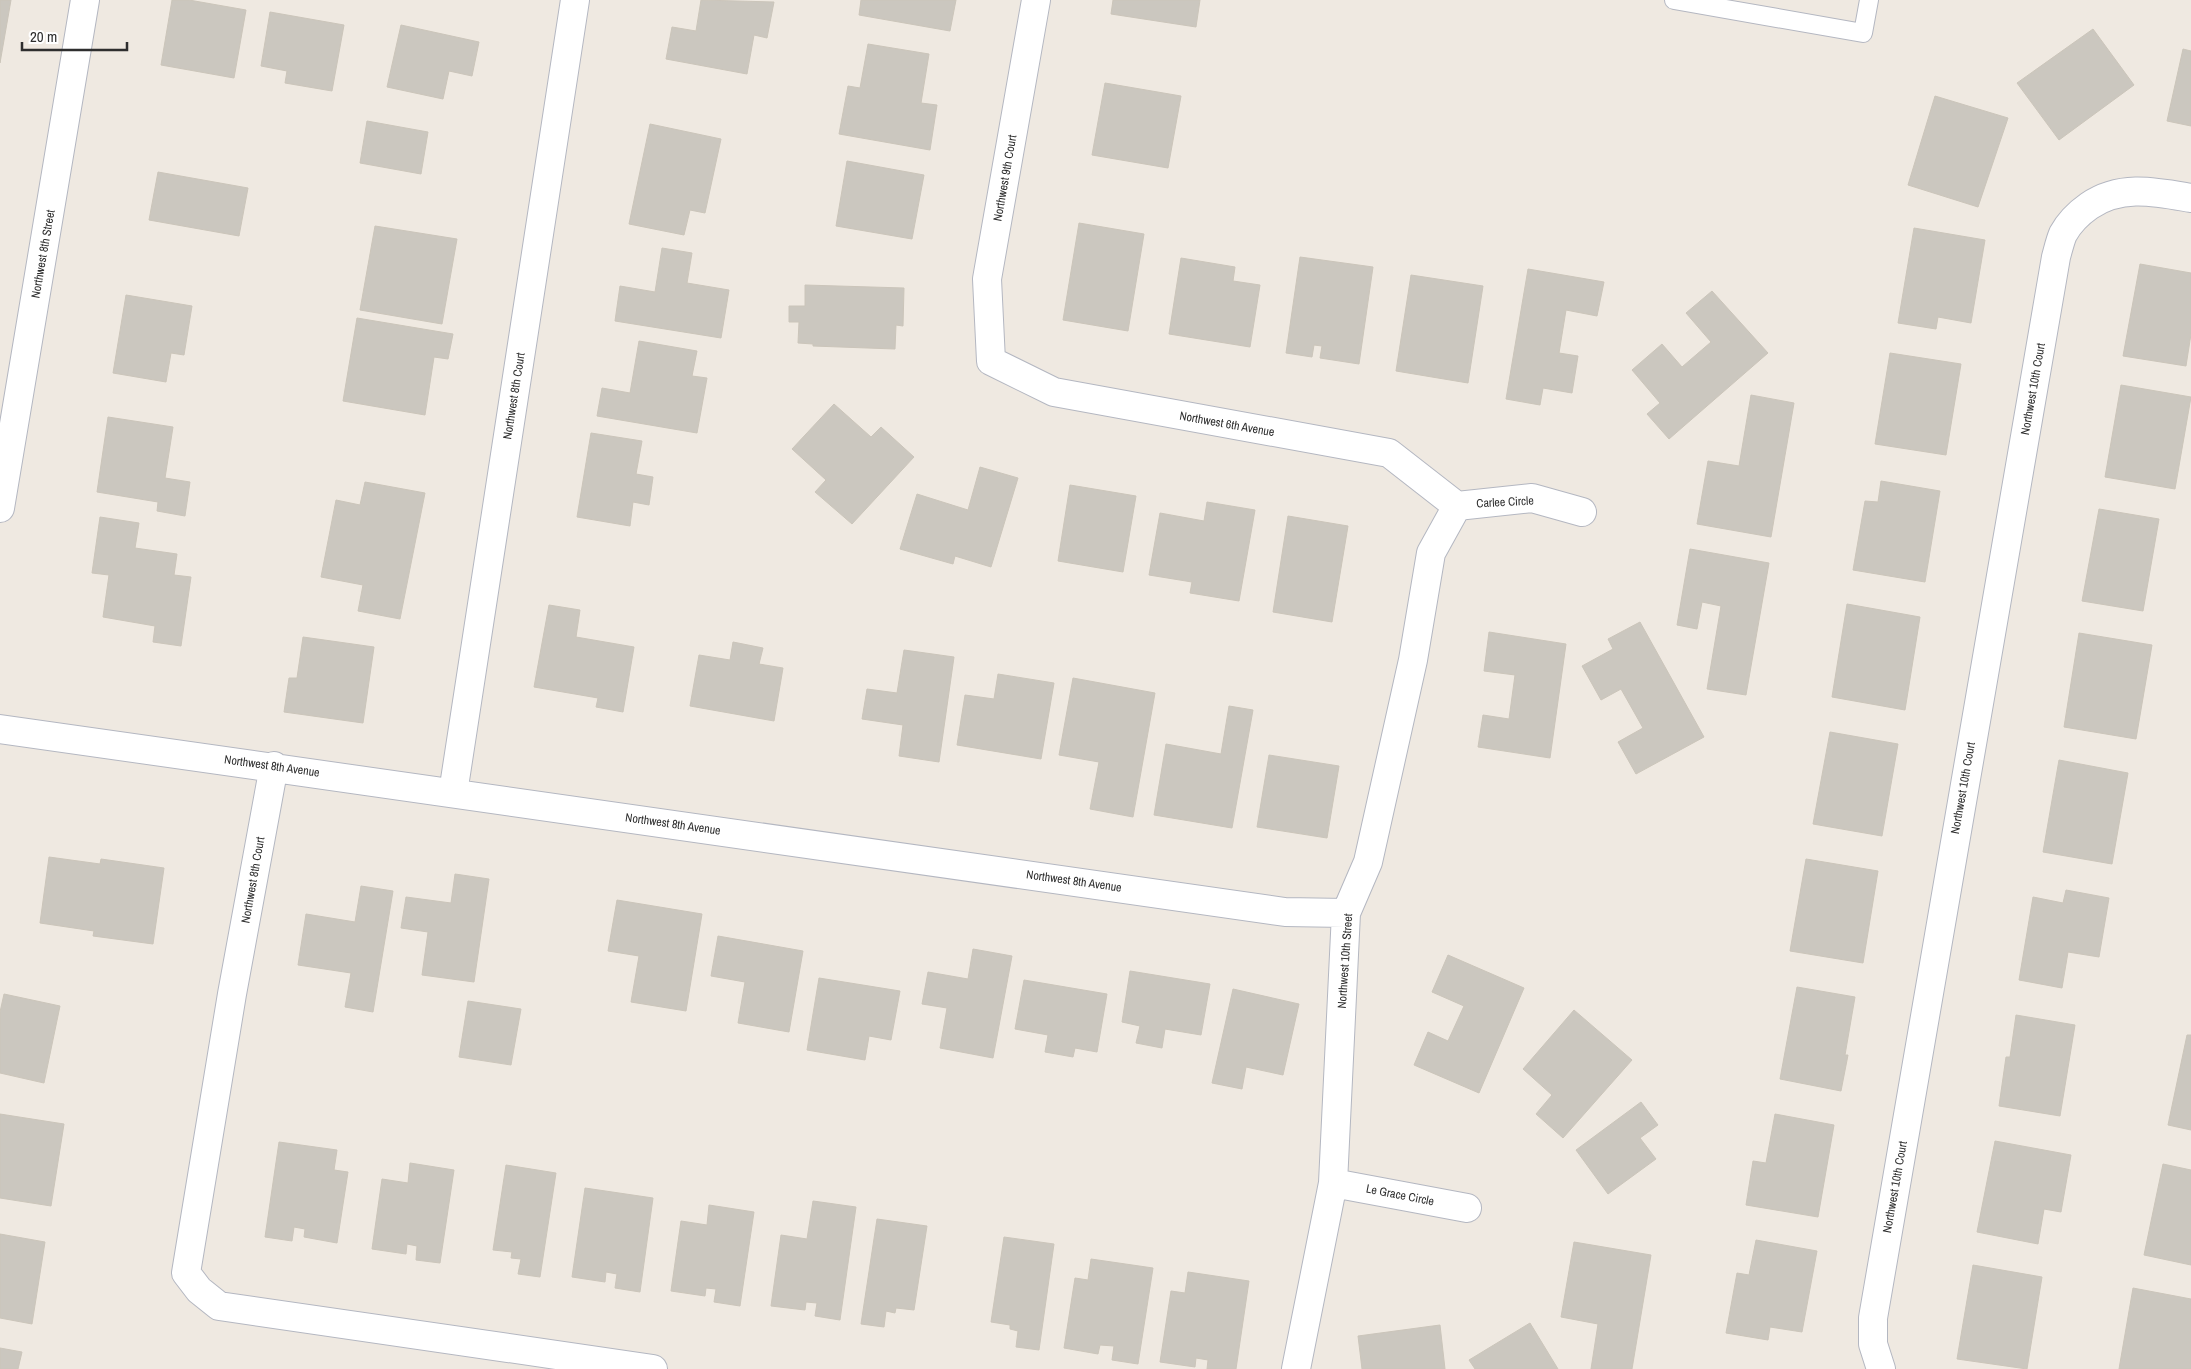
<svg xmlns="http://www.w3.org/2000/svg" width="2191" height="1369" viewBox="0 0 2191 1369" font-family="'Archivo Narrow',sans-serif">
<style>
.building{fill:#cbc7bf;stroke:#cbc5ba}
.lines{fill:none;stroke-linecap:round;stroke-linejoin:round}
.lane-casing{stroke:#b4b7c1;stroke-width:20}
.street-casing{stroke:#b4b7c1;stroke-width:30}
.lane{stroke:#fff;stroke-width:18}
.street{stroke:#fff;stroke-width:28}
.labels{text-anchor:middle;stroke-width:5;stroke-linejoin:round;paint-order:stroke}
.street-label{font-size:12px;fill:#2e2e2e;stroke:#fff}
</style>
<rect width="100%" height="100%" fill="#efe9e1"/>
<path class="building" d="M0 0H11L0 63Z
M172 0H189L246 10 234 78 161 65Z
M701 0 774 2 767 38 754 35 747 74 666 59 672 27 696 31Z
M861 0H956L950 31 859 15Z
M1113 0H1200L1196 27 1111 14Z
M270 12 344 25 332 91 285 83 287 71 261 66Z
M401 25 479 42 472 76 449 71 443 99 387 87Z
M2093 29 2134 85 2059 140 2017 83Z
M868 44 929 54 921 103 937 105 930 150 839 134 848 86 860 88Z
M2183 49 2191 51V126L2167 121Z
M1105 83 1181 96 1168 168 1092 155Z
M1935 96 2008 118 1978 207 1908 185Z
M367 121 428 132 421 174 360 163Z
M650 124 721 139 705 213 690 210 684 235 629 224Z
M847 161 924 175 912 239 836 226Z
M158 172 248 188 239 236 149 220Z
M1079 223 1144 234 1128 331 1063 320Z
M375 226 457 239 442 324 360 310Z
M1914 228 1985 240 1971 323 1938 317 1936 329 1898 323Z
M662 248 692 253 687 283 729 290 721 338 615 321 620 286 655 292Z
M1300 257 1373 267 1359 364 1320 358 1322 346 1314 345 1312 357 1286 353Z
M1181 258 1235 267 1233 281 1260 285 1250 347 1169 334Z
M2140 264 2191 273V334L2186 366 2123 356Z
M1528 269 1604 282 1597 316 1566 310 1559 353 1578 356 1572 393 1543 388 1540 405 1506 399Z
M1411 275 1483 286 1468 383 1396 371Z
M805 285 904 288 903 326 896 325 895 349 813 346V344L798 343 799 322H789V306H805Z
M1712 291 1768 353 1669 439 1647 414 1660 403 1632 370 1662 344 1682 367 1711 342 1686 313Z
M126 295 192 306 184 355 171 353 166 382 113 373Z
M357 318 453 334 448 359 434 357 425 415 343 401Z
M639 341 697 351 692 376 707 378 697 433 597 416 602 388 630 393Z
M1890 353 1961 364 1946 455 1875 444Z
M2121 385 2191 397 2175 489 2105 477Z
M1751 395 1794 403 1771 537 1697 524 1708 461 1739 466Z
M834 404 871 437 881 427 914 457 852 524 815 492 826 480 792 449Z
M108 417 173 427 165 478 190 482 185 516 157 511 158 502 97 492Z
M591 433 642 441 636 474 653 477 649 505 633 502 630 526 577 517Z
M980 467 1018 478 991 567 955 556 953 564 900 549 917 494 968 510Z
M1881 481 1940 491 1925 582 1853 570 1865 501 1878 502Z
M365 482 425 493 400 619 358 611 363 585 321 577 336 500 360 505Z
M1070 485 1136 496 1123 572 1058 561Z
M1207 502 1255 510 1239 601 1190 593 1192 582 1149 575 1160 513 1204 521Z
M2099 509 2159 519 2143 611 2082 601Z
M1288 516 1348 526 1332 622 1273 612Z
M100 517 139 523 135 548 177 554 174 575 191 577 181 646 153 642 155 626 103 617 109 575 92 573Z
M1690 549 1769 563 1746 695 1707 689 1721 606 1702 602 1697 629 1677 625Z
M1847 604 1920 617 1905 710 1832 697Z
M549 605 580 610 576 637 634 647 623 712 596 707 598 698 534 687Z
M1640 622 1704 737 1636 774 1618 742 1643 728 1621 689 1601 700 1582 666 1613 649 1608 639Z
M1489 632 1566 644 1550 758 1478 747 1483 715 1509 719 1515 675 1484 671Z
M2079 633 2152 645 2136 739 2064 727Z
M303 637 374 647 363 723 284 712 289 678H297Z
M733 642 763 648 759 664 783 668 774 721 690 706 699 655 730 660Z
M904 650 954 657 939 762 899 756 903 725 862 719 867 689 897 693Z
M998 674 1054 683 1041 759 957 745 965 695 994 699Z
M1073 678 1155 693 1133 817 1090 809 1099 762 1059 755Z
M1229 706 1253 710 1232 828 1154 815 1166 744 1221 754Z
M1830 732 1898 744 1882 836 1813 824Z
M1269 755 1339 766 1327 838 1257 827Z
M2059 760 2128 773 2112 864 2043 852Z
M49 857 100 864 101 859 164 868 153 944 93 936 94 931 40 923Z
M1806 859 1878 871 1863 963 1790 951Z
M455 874 489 879 474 982 422 975 428 932 401 928 406 897 451 903Z
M361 886 393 891 373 1012 345 1007 351 973 298 965 306 914 355 922Z
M2066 890 2109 898 2099 957 2068 952 2062 988 2019 980 2033 897 2063 903Z
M617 900 702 914 686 1011 631 1002 639 956 608 951Z
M718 936 803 951 789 1032 738 1023 745 982 711 976Z
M973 949 1012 956 993 1058 940 1048 947 1008 922 1004 928 972 968 979Z
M1448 955 1524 988 1479 1093 1414 1065 1428 1032 1448 1041 1464 1006 1432 992Z
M1130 971 1210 984 1201 1035 1165 1029 1162 1048 1136 1043 1140 1026 1122 1022Z
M819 978 900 991 891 1040 869 1036 865 1060 807 1050Z
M1024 980 1107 994 1097 1052 1075 1048 1073 1057 1045 1052 1048 1035 1015 1029Z
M1797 987 1855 997 1845 1055H1848L1841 1091 1780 1079Z
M1233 989 1299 1004 1283 1075 1246 1067 1242 1089 1212 1083Z
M4 994 60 1006 44 1083 0 1073V1012Z
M468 1001 521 1009 511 1065 459 1057Z
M1574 1010 1632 1060 1563 1138 1536 1114 1552 1095 1523 1069Z
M2016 1015 2075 1025 2060 1116 1999 1106 2006 1057H2010Z
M2187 1035H2191V1130L2168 1125Z
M1641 1102 1658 1125 1640 1138 1656 1159 1608 1194 1576 1150Z
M0 1114 64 1124 51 1206 0 1198Z
M1775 1114 1834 1125 1818 1217 1746 1205 1753 1161 1766 1163Z
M1995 1141 2071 1155 2061 1212 2044 1209 2038 1244 1977 1232Z
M279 1142 337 1150 334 1170 348 1172 337 1243 304 1237 305 1229 294 1227 292 1241 265 1237Z
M410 1163 454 1170 440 1263 416 1260 417 1246 407 1244 406 1254 372 1249 382 1179 408 1183Z
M2163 1164 2191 1170V1265L2144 1255Z
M506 1165 556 1173 540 1277 518 1274 521 1259 511 1258 512 1252 493 1250Z
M585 1188 653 1198 640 1292 615 1288 617 1274 606 1272 605 1282 572 1277Z
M813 1201 856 1207 840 1320 815 1316 817 1303 806 1302 805 1310 771 1306 781 1235 807 1239Z
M709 1205 754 1212 740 1306 714 1302 716 1289 706 1288 705 1296 671 1291 681 1221 707 1225Z
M877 1219 927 1226 914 1310 896 1308 895 1313 886 1311 884 1327 861 1324Z
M0 1234 45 1242 32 1324 0 1318Z
M1004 1237 1054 1244 1039 1350 1016 1347 1018 1331 1010 1329V1325L991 1322Z
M1756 1240 1817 1251 1802 1332 1770 1327 1768 1340 1726 1333 1737 1273 1749 1275Z
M1574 1242 1651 1255 1632 1369H1591L1598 1324 1561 1317Z
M1091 1259 1153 1268 1138 1364 1112 1360 1114 1346 1100 1345 1098 1354 1064 1348 1075 1278 1088 1280Z
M1973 1265 2042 1277 2027 1369 1957 1359Z
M1188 1272 1249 1281 1236 1369H1207L1208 1360 1196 1358 1195 1367 1160 1362 1171 1291 1185 1293Z
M2133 1288 2191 1299V1369H2119Z
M1530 1323 1558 1369H1475L1469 1360Z
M1440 1325 1445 1369H1362L1358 1336Z
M0 1348 22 1352 18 1369H0Z"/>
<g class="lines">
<defs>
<path id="lane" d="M1674 0 1863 33 1869 0"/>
<path id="street" d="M1036 0 987 279 991 361 1054 392 1389 453 1457 506
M1457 506 1532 498 1582 512
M0 508 85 0
M0 729 1285 912 1346 913
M274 766 232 994 186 1273 199 1290 219 1306 653 1369
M453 793 575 0
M1333 1183 1467 1208
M1296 1369 1333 1183 1346 913 1368 862 1413 660 1431 553 1457 506
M1881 1369 1873 1344V1318L2056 257C2058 250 2060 241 2063 234 2069 223 2079 213 2089 206 2121 184 2156 192 2191 198"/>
</defs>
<use href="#lane" class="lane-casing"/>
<use href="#street" class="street-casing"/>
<use href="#lane" class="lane"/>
<use href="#street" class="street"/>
</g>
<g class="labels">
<g class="street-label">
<text transform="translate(1005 178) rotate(-80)" y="4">Northwest 9th Court</text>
<text transform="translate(43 254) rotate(-80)" y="4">Northwest 8th Street</text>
<text transform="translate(2033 389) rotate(-80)" y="4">Northwest 10th Court</text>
<text transform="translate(514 396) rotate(-81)" y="4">Northwest 8th Court</text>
<text transform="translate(1227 424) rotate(10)" y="4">Northwest 6th Avenue</text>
<text transform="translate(1505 502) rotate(-3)" y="4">Carlee Circle</text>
<text transform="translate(272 766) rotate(8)" y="4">Northwest 8th Avenue</text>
<text transform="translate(1963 788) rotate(-80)" y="4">Northwest 10th Court</text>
<text transform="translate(673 824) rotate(8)" y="4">Northwest 8th Avenue</text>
<text transform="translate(253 880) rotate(-80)" y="4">Northwest 8th Court</text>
<text transform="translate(1074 881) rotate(8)" y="4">Northwest 8th Avenue</text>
<text transform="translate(1345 961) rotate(-86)" y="4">Northwest 10th Street</text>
<text transform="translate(1895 1187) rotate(-80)" y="4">Northwest 10th Court</text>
<text transform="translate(1400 1195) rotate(11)" y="4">Le Grace Circle</text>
</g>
</g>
<path d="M22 42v8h105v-8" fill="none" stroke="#2e2e2e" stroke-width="2.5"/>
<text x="30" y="42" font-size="15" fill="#2e2e2e" stroke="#ffffff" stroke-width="4" paint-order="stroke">20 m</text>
</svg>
